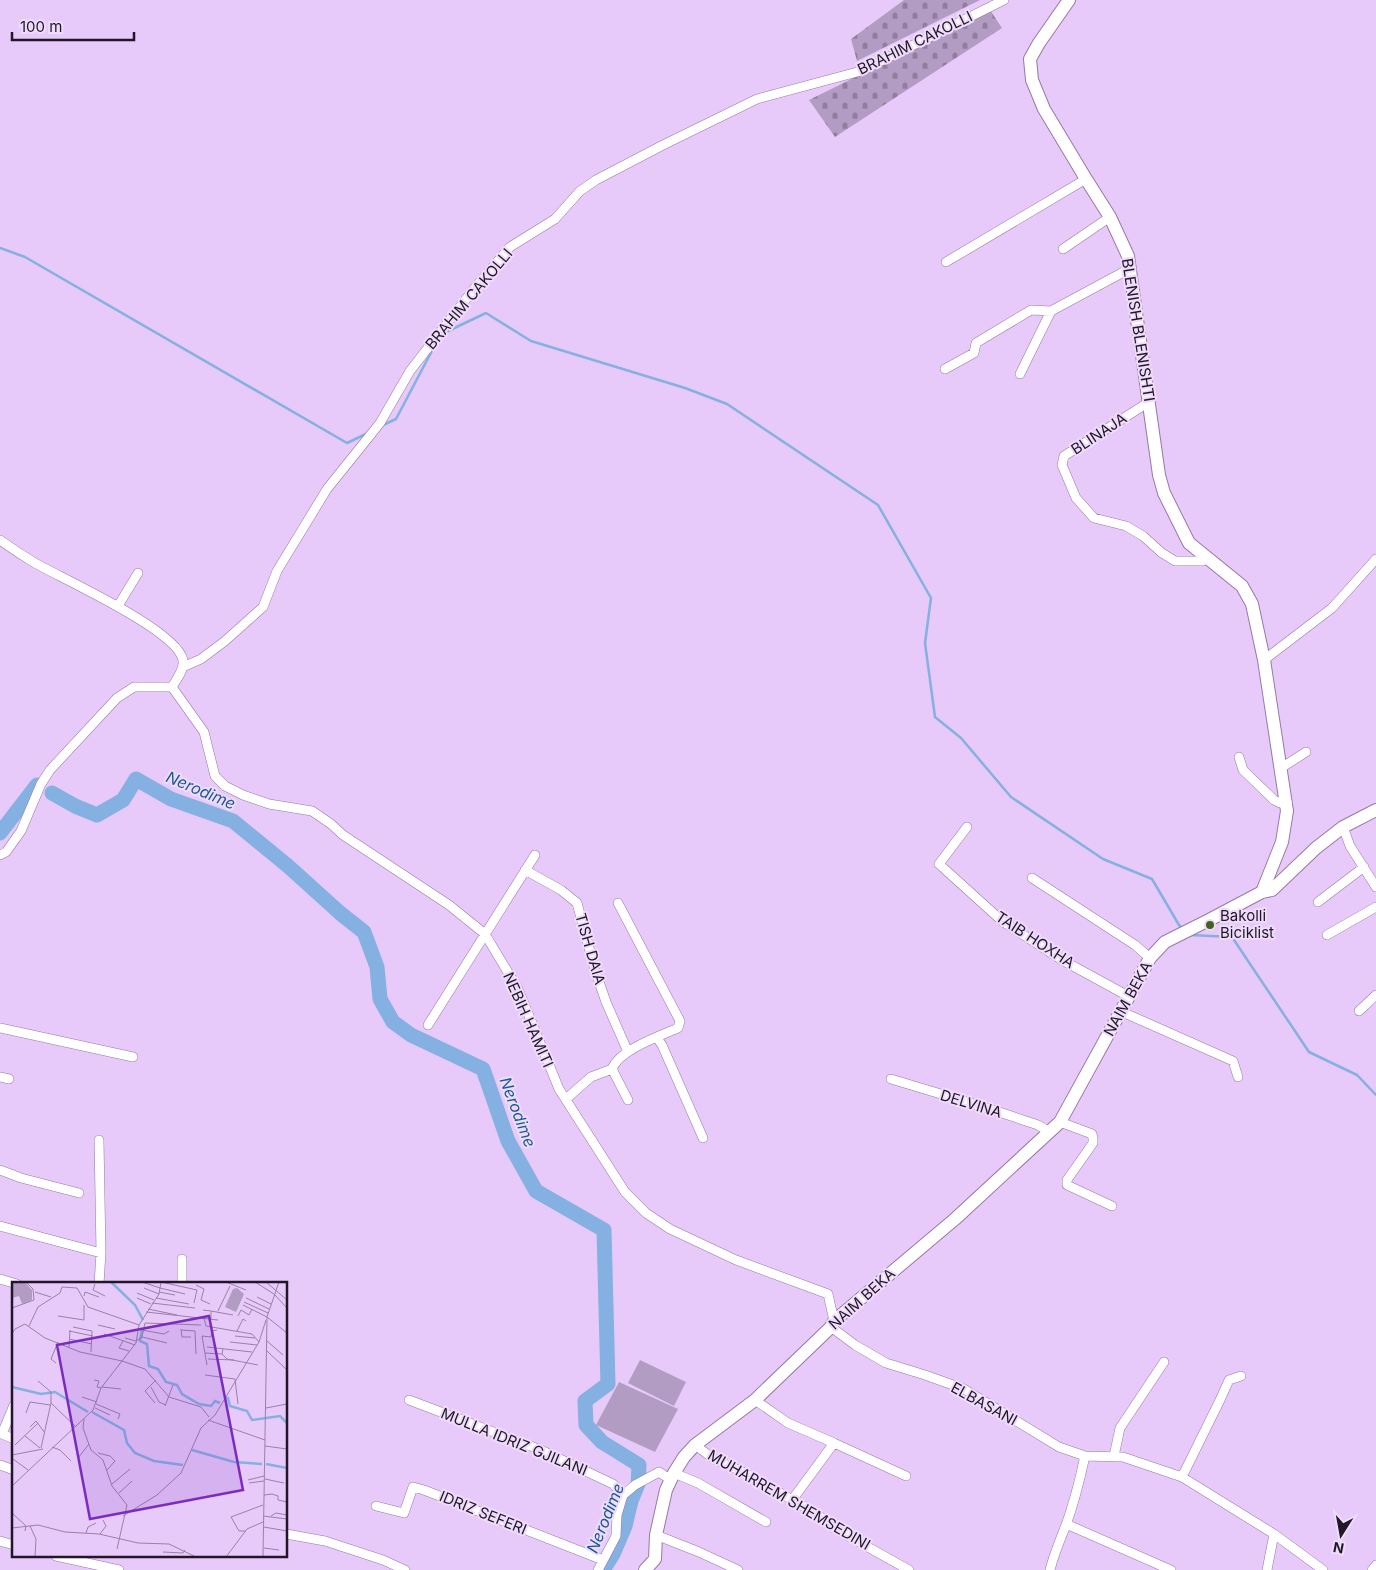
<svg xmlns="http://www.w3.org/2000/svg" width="1376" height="1570" viewBox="0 0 1376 1570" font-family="Inter,sans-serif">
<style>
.cemetery{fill:url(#cemetery-stones)}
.park{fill:#b39cc3}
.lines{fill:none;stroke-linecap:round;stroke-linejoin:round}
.stream{stroke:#84b0e2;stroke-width:2.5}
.river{stroke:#84b0e2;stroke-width:15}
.street-casing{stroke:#9579a6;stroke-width:10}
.secondary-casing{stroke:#9579a6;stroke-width:14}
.street{stroke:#fff;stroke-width:9}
.secondary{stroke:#fff;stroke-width:12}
.poi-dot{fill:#41641c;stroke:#eedcfa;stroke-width:2}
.labels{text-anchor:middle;stroke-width:4;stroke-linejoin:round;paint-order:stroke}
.street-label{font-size:15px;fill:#221729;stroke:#eedcfa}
.poi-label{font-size:15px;fill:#221729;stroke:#eedcfa;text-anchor:start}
.water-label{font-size:16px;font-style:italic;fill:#1a5895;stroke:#eedcfa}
.inset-river{fill:none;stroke:#84b0e2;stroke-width:2.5}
.inset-road{fill:none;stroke:#9882a6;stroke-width:1}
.view{fill:#7b2cbf;fill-opacity:0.15;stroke:#7b2cbf;stroke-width:2.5}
.inset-edge{fill:none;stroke:#221729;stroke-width:2.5}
</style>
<defs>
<pattern id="cemetery-stones" width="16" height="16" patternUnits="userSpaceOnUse" patternTransform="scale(1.25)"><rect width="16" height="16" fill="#b39cc3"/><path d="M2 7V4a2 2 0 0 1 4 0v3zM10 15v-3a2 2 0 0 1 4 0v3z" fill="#917e9e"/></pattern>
</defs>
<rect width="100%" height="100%" fill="#e7cafa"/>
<path class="cemetery" d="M904 0H980L857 61 851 39Z
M990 10 1002 28 835 137 809 100Z"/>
<path class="park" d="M640 1360 686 1382 674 1406 628 1383Z
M619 1382 678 1409 655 1452 596 1425Z"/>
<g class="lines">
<path class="stream" d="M0 248 25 257 347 443 368 433
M444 333 486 313 531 341 685 388 727 404 878 505 931 598 925 643 935 717 961 738 1011 797 1103 859 1152 879 1179 925 1183 929
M381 426 396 419 435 345
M1190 935 1232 937 1309 1052 1357 1075 1376 1095"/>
<path class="river" d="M52 793 75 806 97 815 123 800 136 779 171 799 233 821 288 866 340 913 364 932 377 967 380 999 393 1022 411 1035 483 1069 508 1141 536 1191 604 1230 608 1384 585 1401 586 1425 602 1442 639 1465 638 1484 631 1501 625 1526 613 1554 603 1570
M0 833 37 785"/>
<defs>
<path id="street" d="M1063 249 1110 217
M946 262 1086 179
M945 369 974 353 976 343 1031 310 1051 311 1131 268
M1020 374 1051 311
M1149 402 1064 456 1062 465 1076 498 1094 518 1126 526 1143 536 1162 553 1175 561H1202L1207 559
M0 540C11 548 23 556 35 563 63 579 177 630 183 660 185 669 176 680 172 687H134L117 698 50 770 41 784 21 831 6 852 0 855
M118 606 138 573
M1264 660 1332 608 1376 559
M183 667 201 659 225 641 263 607 277 571 327 489 380 423 410 371 473 290 510 247 555 219 580 191 596 180 663 145 757 99 861 71 1004 0
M172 687 204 732 215 776 225 786 243 795 269 804 312 811 331 824 343 835 449 905 485 934 518 989 559 1089 625 1192 646 1213 670 1229 736 1260 828 1294 834 1321
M1239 757 1243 770 1274 800 1280 803 1287 802
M1281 768 1306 752
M967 827 939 864 1002 921 1062 960 1128 996
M1343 827 1350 846 1376 887
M525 870 561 890 577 903 595 970 606 1002 628 1052
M1032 878 1135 945 1150 958
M1318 902 1364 867
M1327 935 1376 907
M1120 1011 1233 1061 1238 1077
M1359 1011 1376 995
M428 1025 535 855
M0 1028 133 1057
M657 1038 662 1045 703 1138
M612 1069 628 1100
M0 1077 9 1079
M891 1079 984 1107 1038 1125 1050 1132
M566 1099 591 1077 612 1069C619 1050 660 1036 678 1028L680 1021 618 903
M1060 1122 1092 1134 1093 1138V1143L1067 1180V1185L1112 1206
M0 1170 21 1178 79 1193
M0 1226 101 1253
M182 1259V1284
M0 1279 17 1284
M99 1284 101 1253 99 1140
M831 1327 855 1345 886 1363 925 1375 964 1389 1059 1447 1085 1456 1123 1457 1182 1477 1274 1534 1323 1570
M409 1400 541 1450 613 1484 623 1495 617 1515 616 1536 598 1570
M755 1400 788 1423 834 1443 792 1500
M0 1433 2 1434 14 1405
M2 1434 14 1439
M834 1443 906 1476
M695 1445 714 1459 747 1474 817 1514 832 1527 909 1570
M1114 1456 1120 1428 1164 1362
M0 1465 14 1470
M1182 1477 1220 1400 1229 1380 1241 1376
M623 1495 635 1485 659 1472 668 1478 674 1473 698 1483 766 1522
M376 1506 404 1513 413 1487 424 1490 603 1560
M1066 1524 1171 1570
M286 1534 325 1541 383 1560 405 1570
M656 1535 699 1552 738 1570
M0 1541 14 1545
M56 1556 119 1570
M1050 1570C1054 1554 1060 1540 1066 1525 1074 1503 1080 1479 1085 1456
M1267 1570 1274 1534
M1372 1570 1376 1565"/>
<path id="secondary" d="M1069 0 1039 43 1030 59 1032 80 1044 109 1086 179 1110 217 1128 256 1159 475 1164 493 1189 543 1242 586 1252 604 1264 660 1287 811 1282 842 1262 892
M645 1570 655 1559 656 1535 666 1490 674 1473 684 1457 695 1445 755 1400 831 1327 834 1321 955 1219 1060 1122 1150 958 1165 942 1209 920 1262 892 1272 890 1316 848 1343 827 1376 810"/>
</defs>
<use href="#street" class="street-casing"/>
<use href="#secondary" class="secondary-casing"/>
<use href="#street" class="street"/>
<use href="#secondary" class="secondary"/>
</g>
<circle class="poi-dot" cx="1210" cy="925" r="5"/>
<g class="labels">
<g class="street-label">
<text transform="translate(915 43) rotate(-26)" y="5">BRAHIM CAKOLLI</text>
<text transform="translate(469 299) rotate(-50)" y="5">BRAHIM CAKOLLI</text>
<text transform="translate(1138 330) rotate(81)" y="5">BLENISH BLENISHTI</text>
<text transform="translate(1099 434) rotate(-33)" y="5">BLINAJA</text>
<text transform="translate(1035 940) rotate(33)" y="5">TAIB HOXHA</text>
<text transform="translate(590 949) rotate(74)" y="5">TISH DAIA</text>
<text transform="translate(1128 999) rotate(-61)" y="5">NAIM BEKA</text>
<text transform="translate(528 1020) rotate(66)" y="5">NEBIH HAMITI</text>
<text transform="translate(971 1104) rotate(17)" y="5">DELVINA</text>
<text transform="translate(862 1299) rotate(-42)" y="5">NAIM BEKA</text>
<text transform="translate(984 1404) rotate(29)" y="5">ELBASANI</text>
<text transform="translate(514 1442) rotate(22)" y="5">MULLA IDRIZ GJILANI</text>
<text transform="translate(789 1500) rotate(30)" y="5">MUHARREM SHEMSEDINI</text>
<text transform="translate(483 1513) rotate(22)" y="5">IDRIZ SEFERI</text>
</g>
<g class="poi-label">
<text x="1220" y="921">Bakolli<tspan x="1220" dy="17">Biciklist</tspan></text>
</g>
<g class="water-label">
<text transform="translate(201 790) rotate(23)" y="6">Nerodime</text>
<text transform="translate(518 1112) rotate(69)" y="6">Nerodime</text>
<text transform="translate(605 1518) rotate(-68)" y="6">Nerodime</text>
</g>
</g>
<g transform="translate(12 1282)">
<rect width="275" height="275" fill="#e7cafa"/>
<path d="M0 0H13L20 8V18L10 22 7 14 0 16ZM225 6 232 12 224 30 213 25 221 7Z" fill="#b39cc3"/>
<path class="inset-river" d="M99 0 123 23 131 38M130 47 128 59 135 62 137 84 146 87 154 100 165 103 170 112 187 122 199 124 203 119 208 121M0 105 29 112 43 110 76 130M212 116H216L218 124 235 129 240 138 268 134 275 141M80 130 112 148 115 161 123 171 142 179 171 183M180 168 222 180 250 182M254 182 275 186"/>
<path class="inset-road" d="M14 0 21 7 22 18M130 0 148 6M214 0 234 8M243 0 262 12 275 26M254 0 275 18M83 2 81 8 93 14M184 3 192 7 189 18 198 22M50 5 65 6 76 25 127 43M132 6 147 12M148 6 173 12M23 10 39 15M147 10 163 13M125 11 142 18M72 14 73 10 87 15M245 15 259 22M125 16 139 22M144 16 177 22M234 16 257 27M232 20 256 31M140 21 183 26M231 23 255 35 275 51M0 26 22 18M136 27 165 33M191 28 199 29V37M199 29 221 33M206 29 218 4M134 30 206 38M46 34 72 38V23M226 34 229 28 237 33 240 27M192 36 194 44 240 52 247 60M133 41 189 43M133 41 130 55 155 61M86 43 103 47M17 44 26 25 48 11 50 5M61 45 80 49 79 70M169 47 170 55H179M130 48 152 52 157 49M169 48 183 49 184 72M57 49 81 54M225 49 231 37 234 39M0 52 3 47 13 42 33 56 68 70 110 79M92 52 123 63M223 54 243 56M113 56 124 59 130 55M57 57 80 62M111 59 107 66 117 69M255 59 271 73M218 60 245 63M57 65 58 48M195 65 240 70M255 69 275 88M193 71 210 72 211 67M210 72 215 77 246 83M196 77 222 78M110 79 133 87 157 115 189 125 197 135M44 81 39 77 46 60M195 83 190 54 199 55 200 49 205 48M193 93 223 97M223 97 226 122M82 98 87 99 85 105 89 106M26 99 39 110V121M90 105 109 107M139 105 147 120 154 123M70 115 85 120M143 121 133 109 144 98M84 122 108 132 106 137M153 124 161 103M83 126 98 133M254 126 275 122M14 131 18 120 38 123M72 137 71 146 79 168 91 178 100 204 115 223 105 267M196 138 253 158M18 145 24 139 33 151M13 154 28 166M3 163 26 141M253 164 275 167M40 165 48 168 59 179M29 166 39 121 64 145M86 171 98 174 103 179 95 188M0 173 31 167M66 176 77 162M1 177 16 188M253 197 272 201M236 198 252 194M237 201 252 199M100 202 118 187M0 204 81 128 89 106 124 61 127 43 147 12 149 0 185 8 182 21M107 211 120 199M252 213 260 212 266 214V218L275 220M0 231 14 244 13 249M111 234 145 213 169 191 189 146 203 133 247 60 254 38M251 234 275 237M259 234 264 231 275 233M18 244 24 257 23 275M252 245 275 249M0 246 26 243 53 250 87 252 126 261 157 262 184 275M233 249H227L219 235 251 223M74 251 76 245 84 241M88 252 94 244 91 238M252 266 267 268M151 270 171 271 173 268M214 275 235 247 251 240M251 275 255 35 267 0"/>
<path class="view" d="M197 34 231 208 78 237 45 63Z"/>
<rect width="275" height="275" class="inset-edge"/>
</g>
<g transform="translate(1341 1535) rotate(191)" stroke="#eedcfa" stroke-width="4" paint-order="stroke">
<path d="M0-4L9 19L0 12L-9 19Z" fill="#221729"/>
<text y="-8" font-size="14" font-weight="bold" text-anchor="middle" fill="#221729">N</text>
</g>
<path d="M12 32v8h122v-8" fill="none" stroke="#221729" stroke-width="2.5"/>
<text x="20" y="32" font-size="15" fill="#221729" stroke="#eedcfa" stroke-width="4" paint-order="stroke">100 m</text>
</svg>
